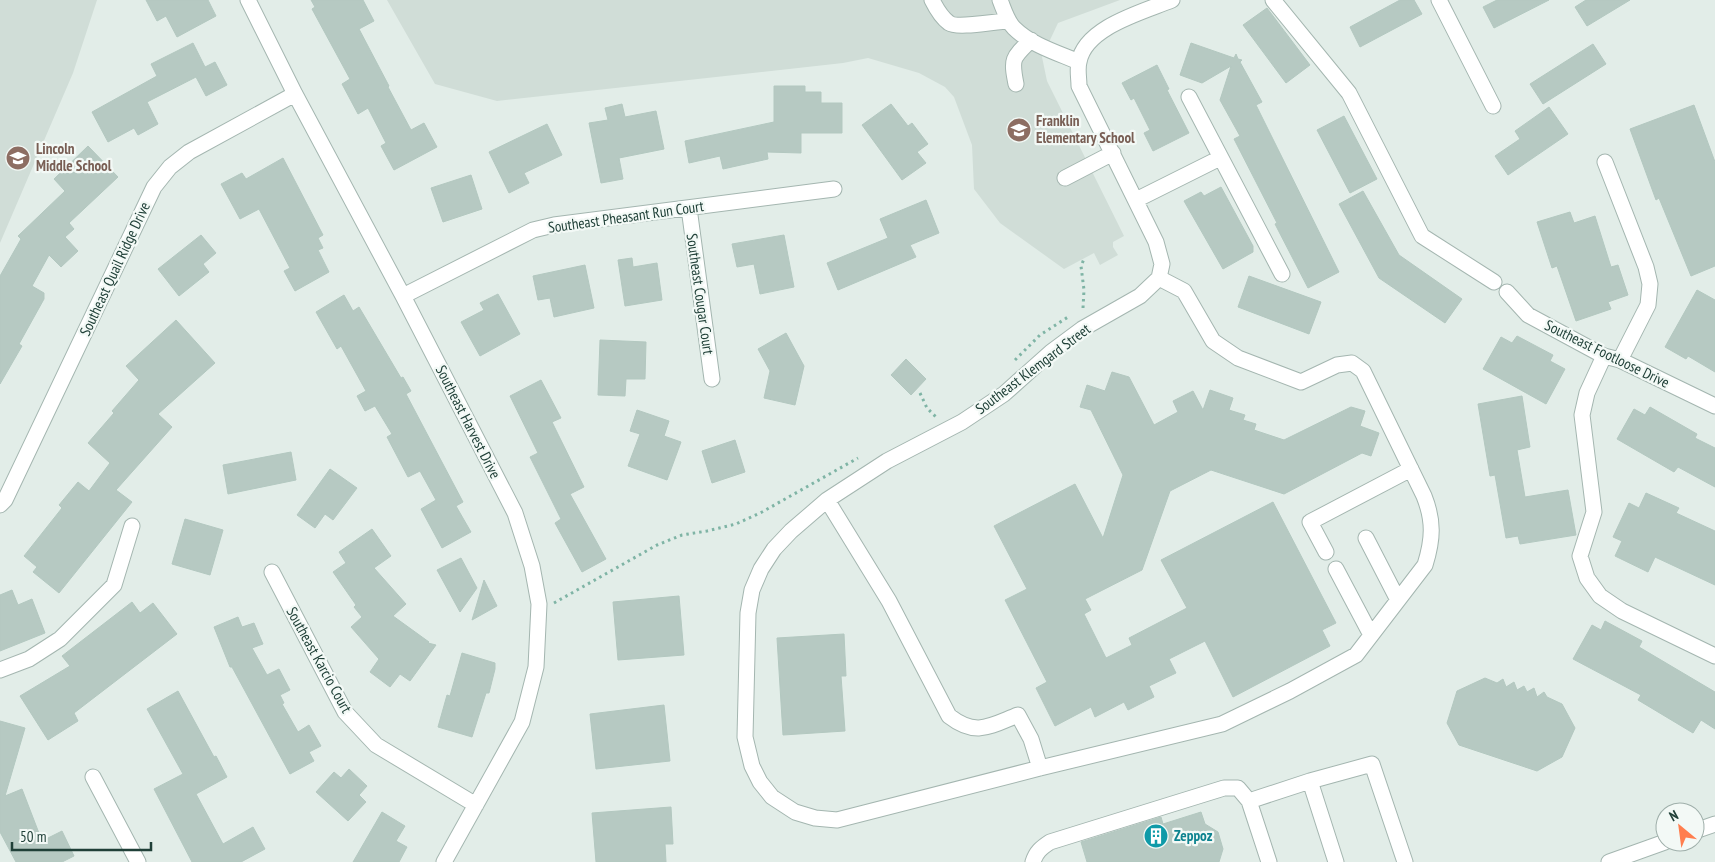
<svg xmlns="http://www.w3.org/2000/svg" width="1715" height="862" viewBox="0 0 1715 862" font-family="'PT Sans Narrow',sans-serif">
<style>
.built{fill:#d0ddd7}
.building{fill:#b6c9c2;stroke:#b3c8c0}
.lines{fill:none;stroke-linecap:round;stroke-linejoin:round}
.minor-casing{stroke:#a4b6b0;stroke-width:17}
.path{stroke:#7fb4a5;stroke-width:3;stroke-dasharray:2.5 4;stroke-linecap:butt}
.minor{stroke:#fff;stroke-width:15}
.labels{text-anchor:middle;stroke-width:4.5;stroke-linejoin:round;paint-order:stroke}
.education-label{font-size:15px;font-weight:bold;fill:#785e54;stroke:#f3f9f6;text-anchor:start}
.street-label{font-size:15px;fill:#204038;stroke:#f3f9f6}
.culture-label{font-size:15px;font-weight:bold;fill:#0d838f;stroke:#f3f9f6;text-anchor:start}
</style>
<rect width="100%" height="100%" fill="#e2ede8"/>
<path class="built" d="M0 0H97L73 73 0 243Z
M387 0H1120L1058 23 1042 57 1047 81 1124 236 1113 242V247L1118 255 1100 265 1094 253 1064 269 1000 223 974 189 972 145 954 97 945 87 919 73 868 58 843 63 497 101 435 84Z"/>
<path class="building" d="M146 0H208L216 16 177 37 166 16 157 21Z
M311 0H363L374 21 359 29 389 86 388 87 411 130 424 123 437 147 394 170 381 146 386 143 368 108 358 114 342 84 350 79 312 9 315 7Z
M1400 0H1414L1422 14 1360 47 1350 27Z
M1497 0H1549L1494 28 1483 7Z
M1586 0H1630L1587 26 1575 7Z
M1267 8 1310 65 1286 83 1243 25Z
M193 43 205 67 215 62 227 85 206 96 196 77 147 102 158 124 138 135 134 128 108 142 92 112 157 76 151 64Z
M1191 43 1234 58 1236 54 1238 59 1242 60 1240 62 1262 102 1256 105 1339 272 1308 288 1275 224 1277 223 1234 139 1240 136 1220 100 1231 66 1202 83 1180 75Z
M1593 44 1606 64 1543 104 1530 84Z
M1157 65 1169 89 1167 90 1189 133 1153 151 1144 133 1150 130 1134 98 1131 100 1122 83Z
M774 86H805V92H821V103H842V133H801V153L767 152 768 159 723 169 720 156 689 163 685 141 774 122Z
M622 104 625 117 656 111 664 149 619 158 623 179 601 183 589 123 608 120 605 108Z
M891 104 908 126 912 123 928 144 917 152 926 163 902 180 862 125Z
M1694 105 1715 162V266L1691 276 1659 198 1656 200 1630 129Z
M1549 107 1568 134 1508 175 1495 156 1520 139 1515 131Z
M1344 116 1377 179 1350 193 1317 130Z
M547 124 562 155 524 173 529 183 509 193 489 152Z
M88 146 118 177 69 223 74 229 65 237 78 251 61 267 49 255 32 286 44 293V299L19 344 22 346 0 384V276L21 239 18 236 65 191 54 179Z
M283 158 323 235 318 238 323 248 318 250 329 272 295 291 284 271 290 268 259 209 240 219 221 184 242 173 246 179Z
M471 175 482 209 443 222 431 188Z
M1221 187 1253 246V252L1223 269 1184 201 1201 192 1204 196Z
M1363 191 1399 255 1462 299 1445 323 1379 278 1339 204Z
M926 200 939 233 910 245 916 257 838 290 827 263 888 238 880 219Z
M1570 212 1574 223 1595 216 1611 267 1618 265 1628 295 1608 302 1611 309 1576 321 1557 266 1552 268 1537 222Z
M201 235 216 253 203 264 209 272 179 296 158 269Z
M784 235 794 287 760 294 754 264 737 267 732 244Z
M632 258 633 267 657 263 662 300 625 306 618 260Z
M585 265 594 308 554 317 550 298 538 300 533 276Z
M1249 276 1321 302 1309 334 1238 307Z
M1697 290 1715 300V372L1688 356 1686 359 1665 347Z
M498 294 520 334 480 356 461 322 484 310 480 303Z
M344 295 353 311 359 307 401 378 403 377 411 391 406 394 463 502 456 506 471 532 442 548 421 509 436 500 420 471 408 477 387 437 392 434 375 406 365 411 357 396 366 391 341 346 337 349 316 312Z
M176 320 215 363 158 414 172 427 116 490 132 502 59 593 33 572 37 567 24 556 62 508 59 505 78 482 89 491 110 463 88 443 114 413 112 411 139 380 126 366Z
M786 333 804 366 795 405 764 398 770 371 758 349Z
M1517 336 1553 355 1550 361 1565 369 1546 404 1483 369 1501 337 1512 343Z
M600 340 646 342 645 379H626L625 396 598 395Z
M906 359 926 379 911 395 891 375Z
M1112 372 1129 377 1154 425 1178 412 1173 401 1193 391 1203 410 1210 390 1233 398 1229 410 1245 415 1243 420 1256 424 1254 430 1284 440 1351 407 1365 411 1360 426 1379 433 1371 456 1362 453 1284 494 1211 470 1170 491 1142 570 1085 599 1091 610 1084 614 1106 658 1132 645 1129 638 1187 608 1161 560 1273 502 1336 623 1322 630 1330 646 1233 697 1205 641 1169 659 1176 673 1149 686 1154 697 1128 710 1124 702 1095 717 1091 707 1055 726 1036 688 1047 682 1005 600 1027 589 994 526 1075 484 1103 538 1123 475 1091 410 1080 407 1087 385 1105 391Z
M541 380 561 418 552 422 584 487 570 494 606 559 582 572 555 523 561 519 530 457 538 453 510 396Z
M1522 396 1530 447 1517 450 1525 497 1568 490 1576 535 1520 544 1518 536 1506 538 1495 475 1490 476 1478 404Z
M1650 407 1697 434 1695 438 1715 448V487L1678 467 1674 472 1617 439 1634 409 1645 415Z
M637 410 669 421 664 436 681 442 667 480 628 466 640 434 630 431Z
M735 440 745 472 712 483 702 451Z
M291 452 296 480 228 494 223 465Z
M330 469 357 488 333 520 325 514 315 528 297 515Z
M1646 493 1679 508 1676 513 1715 531V585L1655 557 1648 572 1615 556 1622 541 1613 537 1629 503 1639 508Z
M185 519 223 530 210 575 172 564Z
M372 529 391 556 374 568 406 604 393 616 429 642 428 643 436 645 410 681 400 674 390 687 370 672 379 659 351 627 362 617 354 607 356 605 333 572 346 563 339 552Z
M461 558 477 588 460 612 437 570Z
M484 580 497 606 472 620Z
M12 590 18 605 32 599 45 633 0 651V595Z
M679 596 684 655 618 660 613 602Z
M132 602 140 613 153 603 177 634 74 713 78 721 48 740 20 696 70 666 62 656Z
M238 617 242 627 254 623 263 644 252 648 267 675 279 669 290 690 280 695 284 703 282 704 298 732 309 725 321 746 309 752 314 761 290 774 232 667H230L214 627Z
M1605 621 1642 641 1639 647 1715 692V729L1701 720 1693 733 1638 700 1641 695 1573 659 1592 625 1601 630Z
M844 634 846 676H841L845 731 783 735 777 638Z
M462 653 495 663V669L489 693H486L472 737 438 727 447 695 450 696Z
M1485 678 1497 683 1503 679 1506 687 1514 682 1517 690 1524 686 1527 692 1534 688 1537 697 1544 692 1547 697 1562 704 1575 728 1562 757 1537 771 1459 745 1447 723 1457 691Z
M178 691 214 757 216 756 227 777 196 794 223 844 253 827 265 849 241 862H192L154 789 183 774 147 709Z
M664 705 670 761 596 769 590 714Z
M0 721 25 728 5 796 22 789 42 841 62 831 74 856 62 862H16L0 832Z
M349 769 367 786 359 795 366 802 348 821 316 792 334 772 341 778Z
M671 807 673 844H665L666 862H596L592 813Z
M382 812 405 826 396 841 407 847 399 862H353Z
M1201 812 1205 824 1218 832 1223 849 1219 862H1087L1081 842 1161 817 1163 824Z"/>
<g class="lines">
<defs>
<path id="minor" d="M248 0 295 94 403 296 515 513 532 566 539 604 536 667 522 722 444 862
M932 0C936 8 942 18 949 23 958 29 996 21 1009 21
M1000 0C1004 10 1007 21 1014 28 1031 45 1058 53 1079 62
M1273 0 1349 93 1422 236 1494 282
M1439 0 1493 106
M1016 84C1011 59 1012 58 1031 40
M1189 97 1282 274
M1605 162 1646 267 1650 284 1648 305 1620 360
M1065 178 1113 153
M1136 200 1220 158
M689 208 712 379
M1159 278 1184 291 1213 341 1238 358 1301 382 1337 365 1352 363 1363 371 1424 496C1434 521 1433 539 1425 565L1356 655 1290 691 1222 724 1040 768 837 820 815 818 795 812 772 797 760 782 752 766 745 737 748 613 752 590 761 569 774 549 791 531 827 500 887 461 962 422 1004 394 1051 352 1082 329 1140 296 1159 278 1162 264 1156 242 1079 86C1079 78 1077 69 1079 62 1085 27 1143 12 1172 0
M1507 292 1528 315 1604 356 1620 360 1715 406
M403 296 533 230 554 225 834 189
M1604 356 1587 393 1582 415 1594 512 1580 556 1587 578 1600 596 1622 611 1715 656
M827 500 889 601 949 716C976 737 990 726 1018 715L1031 739 1040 768
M0 505 5 500 154 187 170 167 189 152 295 94
M1366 538 1398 600
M1326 552 1310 522 1411 469
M1336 569 1371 635
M272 572 345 712 376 745 476 805
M0 670 29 659 60 639 114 585 132 526
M93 777 138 862
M1310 781 1336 862
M1249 801 1269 862
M1695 831 1715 824
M1033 862C1036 852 1041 848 1050 842L1224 788H1238L1249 801 1310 781 1372 764 1405 862
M1609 862 1665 842"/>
</defs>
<use href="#minor" class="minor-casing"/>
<path class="path" d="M1083 308 1084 290 1081 266 1084 259
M1015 360 1040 335 1068 317
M920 393 927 408 936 417
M554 603 657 545 682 535 707 531 736 524 762 512 858 458"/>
<use href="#minor" class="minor"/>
</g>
<defs>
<symbol id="school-disc" viewBox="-11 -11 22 22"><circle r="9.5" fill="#8d6e63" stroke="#f3f9f6"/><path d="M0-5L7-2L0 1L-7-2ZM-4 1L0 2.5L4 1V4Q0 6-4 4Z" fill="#fff"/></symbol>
<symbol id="building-disc" viewBox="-11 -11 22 22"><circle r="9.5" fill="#0f9aa8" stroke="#f3f9f6"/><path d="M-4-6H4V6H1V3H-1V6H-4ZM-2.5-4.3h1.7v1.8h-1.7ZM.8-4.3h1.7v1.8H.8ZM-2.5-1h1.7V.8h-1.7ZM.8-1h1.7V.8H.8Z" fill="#fff"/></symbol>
</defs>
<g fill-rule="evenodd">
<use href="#school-disc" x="1005" y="116" width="28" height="28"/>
<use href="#school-disc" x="4" y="144" width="28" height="28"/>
<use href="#building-disc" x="1142" y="822" width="28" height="28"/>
</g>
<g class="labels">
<g class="education-label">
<text x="1036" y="126">Franklin<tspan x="1036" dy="17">Elementary School</tspan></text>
<text x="36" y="154">Lincoln<tspan x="36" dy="17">Middle School</tspan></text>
</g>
<g class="street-label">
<text transform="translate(626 217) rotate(-8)" y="5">Southeast Pheasant Run Court</text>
<text transform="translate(115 269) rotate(-65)" y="5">Southeast Quail Ridge Drive</text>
<text transform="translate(700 294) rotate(82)" y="5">Southeast Cougar Court</text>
<text transform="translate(1607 354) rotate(26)" y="5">Southeast Footloose Drive</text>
<text transform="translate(1033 369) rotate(-37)" y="5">Southeast Klemgard Street</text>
<text transform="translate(468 422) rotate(63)" y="5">Southeast Harvest Drive</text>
<text transform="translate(319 660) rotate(61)" y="5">Southeast Karcio Court</text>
</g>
<g class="culture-label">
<text x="1174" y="841">Zeppoz</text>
</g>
</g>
<g transform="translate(1680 827) rotate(331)"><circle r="24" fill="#f3f9f6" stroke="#9fafaa"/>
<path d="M0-4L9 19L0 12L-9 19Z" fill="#ff7e4e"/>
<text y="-8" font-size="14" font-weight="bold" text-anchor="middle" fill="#204038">N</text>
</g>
<path d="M12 842v8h139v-8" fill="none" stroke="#204038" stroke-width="2.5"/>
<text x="20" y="842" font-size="15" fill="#204038" stroke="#f3f9f6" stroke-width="4" paint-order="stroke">50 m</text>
</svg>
